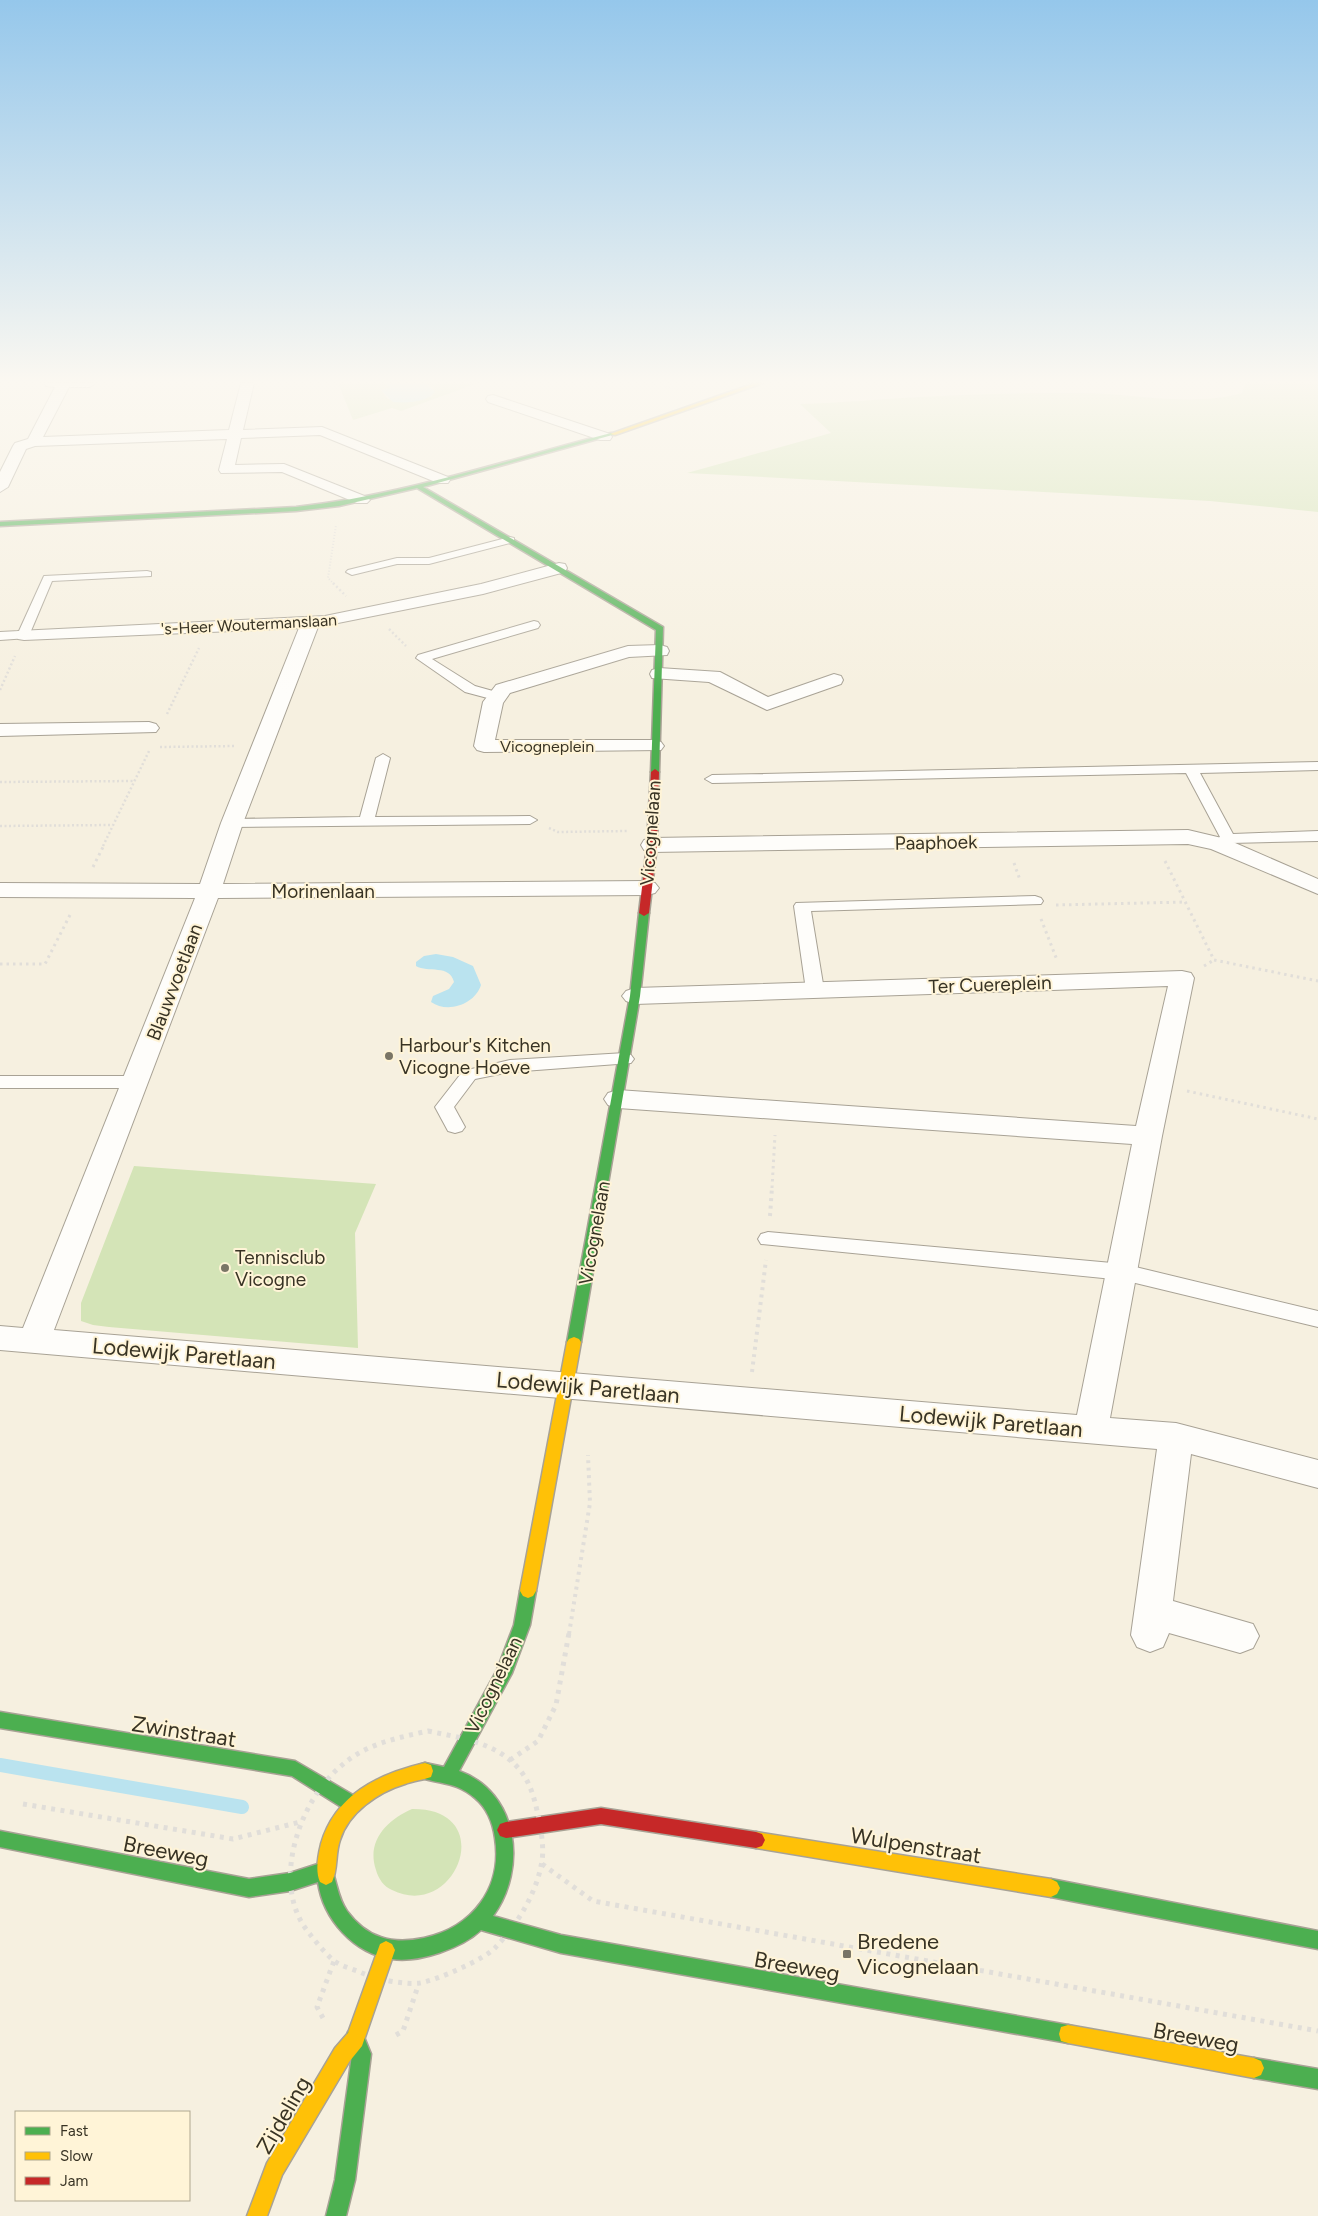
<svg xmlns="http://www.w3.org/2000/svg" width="1318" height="2216" viewBox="0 0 1318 2216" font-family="Figtree,sans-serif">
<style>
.green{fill:#d4e4b7}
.water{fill:#bae3ef}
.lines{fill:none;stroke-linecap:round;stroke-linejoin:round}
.stream{stroke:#bae3ef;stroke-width:14}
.lane-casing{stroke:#a8a295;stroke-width:2}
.street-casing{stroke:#a8a295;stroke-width:2}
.fast-casing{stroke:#a8a295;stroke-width:3}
.slow-casing{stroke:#a8a295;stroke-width:3}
.jam-casing{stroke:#a8a295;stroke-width:3}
.path-far4{stroke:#e1ded9;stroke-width:2;stroke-dasharray:1 2;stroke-linecap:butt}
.path-far3{stroke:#e1ded9;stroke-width:2.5;stroke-dasharray:2 2.5;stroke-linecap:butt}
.path-far2{stroke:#e1ded9;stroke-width:3;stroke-dasharray:2.5 4;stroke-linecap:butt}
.path-far1{stroke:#e1ded9;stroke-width:4;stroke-dasharray:3 4.5;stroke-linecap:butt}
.path{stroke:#e1ded9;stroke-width:5;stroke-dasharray:4 5.5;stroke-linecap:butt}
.lane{fill:#fefdfa;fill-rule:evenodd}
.street{fill:#fefdfa;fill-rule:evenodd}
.fast{fill:#4caf50;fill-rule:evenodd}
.slow{fill:#ffc107;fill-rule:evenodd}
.jam{fill:#c62828;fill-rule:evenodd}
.poi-dot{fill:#7a7566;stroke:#fff4d7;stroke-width:2}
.labels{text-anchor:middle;stroke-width:4;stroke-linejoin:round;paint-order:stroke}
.far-street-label{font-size:16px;fill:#383324;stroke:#fff4d7}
.street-label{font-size:19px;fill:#383324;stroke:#fff4d7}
.poi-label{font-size:19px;fill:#383324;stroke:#fff4d7;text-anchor:start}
.near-street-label{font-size:22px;fill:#383324;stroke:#fff4d7}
.near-poi-label{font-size:22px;fill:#383324;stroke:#fff4d7;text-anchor:start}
</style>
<rect width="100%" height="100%" fill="#f6f0e0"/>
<path class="green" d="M338 383H385L391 388 381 390 388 399 409 402 432 396 433 388 426 383H478L401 411 392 408 353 420Z
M1245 383H1318V512L1210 501 687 473 831 433 800 404C841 403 881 399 921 397 973 394 1025 393 1076 393 1130 392 1189 408 1242 393Z
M134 1166 376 1184 355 1233 358 1348 109 1327 93 1325 81 1321V1303Z
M412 1809C500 1808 456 1922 392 1890 384 1887 378 1878 376 1870 366 1841 387 1820 412 1809Z"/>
<path class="water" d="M385 383H426L435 392C426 403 406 403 393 402L381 390 390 388Z
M436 954 453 957 473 966 481 985C475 1004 448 1014 431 1002L433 996 449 989 454 982C450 964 428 973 416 966V962L424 956Z"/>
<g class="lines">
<path class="stream" d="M0 1765 242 1807"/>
<defs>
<path id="lane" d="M510 537 514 538V542L429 564H397L352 575 346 572 348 570 397 558H429Z
M147 571 151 572V576L52 581 28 638 0 640V632L19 631 44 576Z
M534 621 538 622 540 625 538 628 432 659 475 686 500 693 502 696 500 699 495 700 465 692 416 658 418 655Z
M383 754 390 758 375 817 530 816 537 820 530 824 232 827 225 823 232 819 360 817 376 758Z
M1318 762V770L1200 773 1233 834 1318 831V841L1231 843 1218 849 1210 844 1220 837 1186 773 712 783 705 779 712 775Z
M1035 896 1041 898 1043 901 1041 904 811 911 824 990 821 994H809L806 990 794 906 796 903Z
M625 1053 631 1055 634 1059 631 1063 510 1072 475 1079 454 1107 465 1127 462 1131 455 1133 448 1131 435 1107 463 1071 510 1060Z
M0 1076H135L142 1078 144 1082 142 1086 135 1088H0Z
M768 1232 1123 1264 1318 1311V1327L1123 1280 761 1244 758 1239 761 1234Z"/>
<path id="street" d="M45 383H96L90 387H69L43 437 229 430 241 383H254L243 430 322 427 448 477 450 480 448 483H438L320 435 241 438 235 465 284 464 367 497 370 500 367 503H357L282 472 221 473 219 470 227 439 35 446 26 449 8 487 0 492V472L13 446 15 443 28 439 55 387 46 386Z
M493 395 610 434 612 437 610 440H600L488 402 486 399 488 396Z
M559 563 565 564 567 568 565 572 483 594 318 627 243 823 223 884 647 881 655 883 659 888 655 893 647 895 218 898 54 1330 1077 1415 1132 1144 618 1108 608 1105 604 1099 608 1093 618 1090 1136 1126 1168 986 635 1004 626 1001 622 996 626 991 635 988 1182 971 1191 973 1194 978 1162 1136 1110 1418 1176 1423 1318 1460V1488L1191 1454 1173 1601 1253 1624 1259 1636 1253 1648 1240 1653 1169 1633 1163 1647 1150 1652 1137 1647 1131 1635 1157 1449 0 1350V1326L23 1328 195 898 0 897V883L200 884 221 823 299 628 24 640 18 639 15 635 18 631 325 616 481 584Z
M660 645 667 647 669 651 667 655 629 657 510 693 503 703 495 740H654L661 742 664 746 661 750 484 752 477 750 474 746 483 702 496 685 628 646Z
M659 668 720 672 768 697 834 674 841 676 843 680 841 684 767 710 709 682 652 678 650 674 652 670Z
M149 722 156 724 159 728 156 732 0 736V724Z
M1188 830 1226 839 1318 879V894L1211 849 1188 844 652 852 644 850 641 845 644 840 652 838Z"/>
<path id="fast" d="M611 433 616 434 423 487 663 627 659 772 655 775 651 772 656 630 417 488 339 506 296 511 0 526V522L296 507C403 495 507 460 611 433Z
M644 910 649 913 640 996 581 1342 579 1345 574 1347 569 1345 567 1342 630 996 639 913Z
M528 1584 533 1586 536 1591 530 1625 512 1673 459 1771C518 1792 528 1868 493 1916L561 1935 1068 2025 1075 2027 1077 2034 1075 2041 1068 2043 561 1953 481 1930C462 1948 419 1963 392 1959 354 1954 323 1919 318 1882L290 1891 249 1897 0 1847V1831L249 1879 290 1873 324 1862 330 1865C337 1880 337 1897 347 1911 367 1938 392 1945 424 1938 472 1928 503 1888 495 1838 493 1823 487 1808 475 1798 455 1781 441 1785 419 1777L417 1771 419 1765 425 1763 444 1767 497 1670 514 1625 520 1591 523 1586Z
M0 1712 295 1761 358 1798 360 1804 358 1810 352 1812 346 1810 292 1776 0 1728Z
M1051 1879 1318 1931V1949L1051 1897 1045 1894 1042 1888 1045 1882Z
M355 2030 362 2032 371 2054 355 2180 346 2216H326L335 2180 352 2055 346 2039 348 2032Z
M1254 2058 1318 2069V2089L1254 2078 1247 2075 1244 2068 1247 2061Z"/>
<path id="slow" d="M755 383H763L615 435 610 434Z
M574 1337 579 1339 581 1342 536 1591 533 1596 528 1598 523 1596 520 1591 567 1342 569 1339Z
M425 1763 431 1765 433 1771 431 1777C422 1780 413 1781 405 1784 378 1792 348 1813 340 1840 335 1854 338 1869 332 1882L326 1885 320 1882C315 1871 318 1856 321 1844 335 1795 378 1774 425 1763Z
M756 1832 1051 1879 1057 1882 1060 1888 1057 1894 1051 1897 756 1848 750 1846 747 1840 750 1834Z
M386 1941 392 1944 395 1950 362 2046 349 2062 282 2175 267 2216H247L267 2163 335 2048 348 2033 380 1944Z
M1068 2025 1254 2058 1261 2061 1264 2068 1261 2075 1254 2078 1068 2043 1061 2041 1059 2034 1061 2027Z"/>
<path id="jam" d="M655 769 659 772 657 845 649 913 644 916 639 913 647 845 651 772Z
M601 1808 756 1832 762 1834 765 1840 762 1846 756 1848 601 1824 506 1838 500 1836 497 1830 500 1824 506 1822Z"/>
</defs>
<use href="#lane" class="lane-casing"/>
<use href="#street" class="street-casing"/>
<use href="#fast" class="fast-casing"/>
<use href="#slow" class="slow-casing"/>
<use href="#jam" class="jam-casing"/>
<path class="path-far4" d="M645 383 678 389
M334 584 328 578 336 525"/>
<path class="path-far3" d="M333 583 346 596
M389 629 406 646
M0 690 15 656
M167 714 199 648
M160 747 236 746
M0 782 135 781
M0 826 113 825
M549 828 558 832 627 831
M103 846 150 749"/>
<path class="path-far2" d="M1165 861 1214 960 1318 981
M1014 863 1020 880
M93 867 104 845
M1056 905 1186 902
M1041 919 1057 960
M0 964H45L71 913
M1204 966 1214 960
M1187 1091 1318 1119
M772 1188 775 1135"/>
<path class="path-far1" d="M770 1216 772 1187
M752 1372 766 1260
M569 1634 590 1503 588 1455"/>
<path class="path" d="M428 1731C456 1737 487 1741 510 1760 528 1775 533 1792 538 1815 541 1829 545 1851 541 1866 535 1896 516 1926 495 1948 483 1960 437 1980 420 1983 404 1985 376 1979 362 1973 353 1969 340 1966 333 1960 324 1952 316 1942 309 1933 270 1886 298 1802 341 1766 365 1744 397 1738 428 1731Z
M510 1760 538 1741 556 1705 569 1633
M23 1804 233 1839 300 1822
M542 1864 593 1901 1318 2031
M323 2018 317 2007 334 1961
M396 2035 403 2031 418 1986"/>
<use href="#lane" class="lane"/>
<use href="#street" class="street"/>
<use href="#fast" class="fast"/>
<use href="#slow" class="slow"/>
<use href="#jam" class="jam"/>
</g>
<linearGradient id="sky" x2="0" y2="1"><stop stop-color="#95c7eb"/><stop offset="0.55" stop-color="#fbf8f1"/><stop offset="1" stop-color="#fbf8f1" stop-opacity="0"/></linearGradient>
<rect width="1318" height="694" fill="url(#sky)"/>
<g class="poi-dot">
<circle cx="389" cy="1056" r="5"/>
<circle cx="225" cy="1268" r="5"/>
<rect x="842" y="1949" width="10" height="10" rx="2.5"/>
</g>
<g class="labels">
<g class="far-street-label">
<text transform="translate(249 624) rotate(-3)" y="6">'s-Heer Woutermanslaan</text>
<text x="547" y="752">Vicogneplein</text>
</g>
<g class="street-label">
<text transform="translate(650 833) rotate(-86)" y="7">Vicognelaan</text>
<text transform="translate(936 842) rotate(-1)" y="7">Paaphoek</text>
<text x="323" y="898">Morinenlaan</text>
<text transform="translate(174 982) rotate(-69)" y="7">Blauwvoetlaan</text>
<text transform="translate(990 984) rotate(-2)" y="7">Ter Cuereplein</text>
<text transform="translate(594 1233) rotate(-80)" y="7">Vicognelaan</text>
<text transform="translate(493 1685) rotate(-64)" y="7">Vicognelaan</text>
</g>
<g class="poi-label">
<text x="399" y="1052">Harbour's Kitchen<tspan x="399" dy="22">Vicogne Hoeve</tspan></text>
<text x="235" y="1264">Tennisclub<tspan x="235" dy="22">Vicogne</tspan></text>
</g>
<g class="near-street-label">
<text transform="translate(184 1353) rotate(5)" y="8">Lodewijk Paretlaan</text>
<text transform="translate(588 1387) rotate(5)" y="8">Lodewijk Paretlaan</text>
<text transform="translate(991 1421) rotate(5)" y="8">Lodewijk Paretlaan</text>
<text transform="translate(184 1731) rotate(9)" y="8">Zwinstraat</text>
<text transform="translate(916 1845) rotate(9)" y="8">Wulpenstraat</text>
<text transform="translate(166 1851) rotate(11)" y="8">Breeweg</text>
<text transform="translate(797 1966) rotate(10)" y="8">Breeweg</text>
<text transform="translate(1196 2037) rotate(10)" y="8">Breeweg</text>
<text transform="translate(283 2115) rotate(-60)" y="8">Zijdeling</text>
</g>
<g class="near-poi-label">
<text x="857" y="1949">Bredene<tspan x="857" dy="25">Vicognelaan</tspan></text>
</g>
</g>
<rect x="15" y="2111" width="175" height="90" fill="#fff4d7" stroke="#afa78f"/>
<rect x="25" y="2127" width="25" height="8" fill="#4caf50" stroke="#afa78f"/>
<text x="60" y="2136" font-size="15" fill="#383324">Fast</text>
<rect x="25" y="2152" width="25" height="8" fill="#ffc107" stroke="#afa78f"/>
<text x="60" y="2161" font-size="15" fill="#383324">Slow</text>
<rect x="25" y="2177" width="25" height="8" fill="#c62828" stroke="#afa78f"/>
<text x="60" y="2186" font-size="15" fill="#383324">Jam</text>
</svg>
